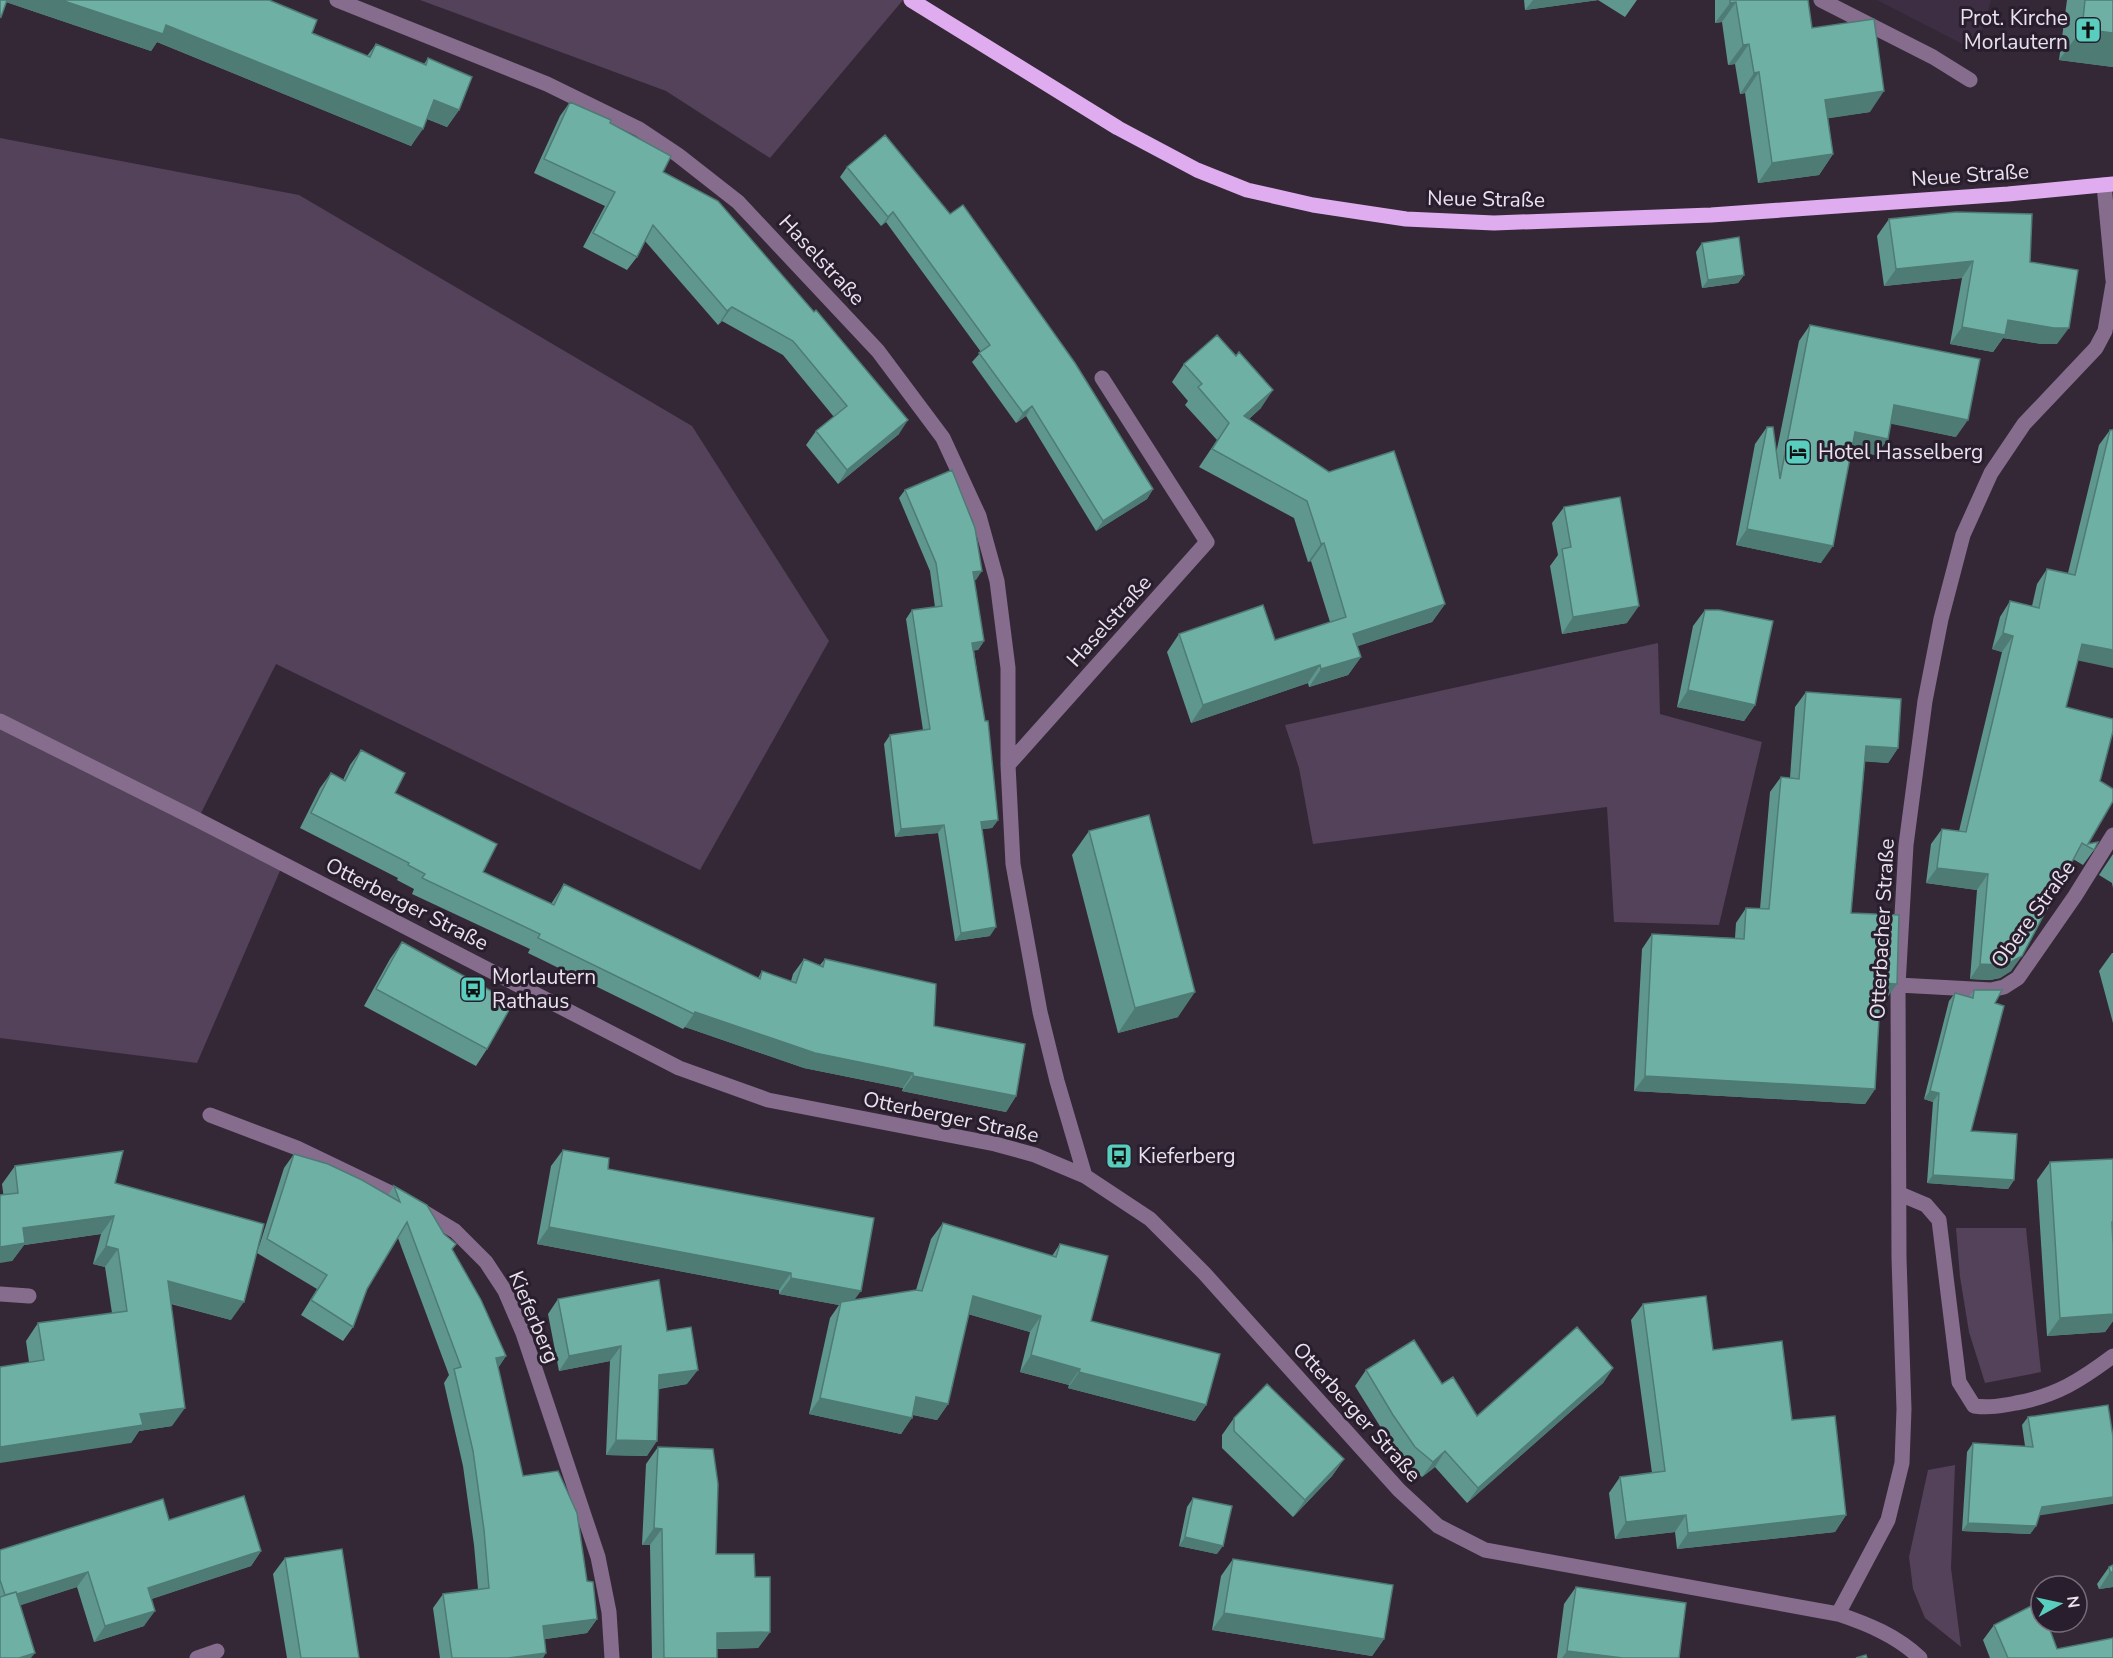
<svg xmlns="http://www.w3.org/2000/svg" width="2113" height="1658" viewBox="0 0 2113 1658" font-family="'Nunito Sans',sans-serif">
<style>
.built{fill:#3e2e43}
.green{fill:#54415a}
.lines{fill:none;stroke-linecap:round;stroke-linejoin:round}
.minor{stroke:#866d8e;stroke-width:15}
.major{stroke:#e0acf0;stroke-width:15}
.wall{fill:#5f978e}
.shaded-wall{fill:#4e7b74}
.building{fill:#6fb0a5;stroke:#4e7b74;stroke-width:1.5}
.labels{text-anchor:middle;stroke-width:6;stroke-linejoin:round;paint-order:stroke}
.poi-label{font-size:21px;fill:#e9e2ec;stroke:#291e2d;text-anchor:start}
.street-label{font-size:21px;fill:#e9e2ec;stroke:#291e2d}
</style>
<rect width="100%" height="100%" fill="#342837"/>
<path class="built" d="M1877 0H1991L1976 51Z"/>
<path class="green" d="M420 0H903L770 158 666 91Z
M0 138 299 195 692 426 829 641 700 870 276 664 198 819 283 864 197 1063 0 1038Z
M1658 643 1660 714 1762 742 1719 925 1614 922 1607 807 1313 844 1299 768 1285 725Z
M1956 1228H2026L2041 1372 1985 1383 1969 1332 1960 1277Z
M1955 1465 1951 1568 1961 1647 1925 1618 1913 1589 1909 1557 1928 1470Z"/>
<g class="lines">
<path class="minor" d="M337 0 547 84 639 129 678 155 738 202 878 351 943 438 979 516 997 581 1008 668V765L1013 864 1040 1012 1057 1081 1085 1176
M1821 0 1933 57 1970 80
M2104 185 2113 280
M0 721 198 820 679 1068 768 1100 995 1144 1035 1155 1085 1176 1150 1219 1204 1273 1399 1490 1438 1526 1485 1550 1838 1614C1868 1624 1897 1636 1920 1658
M1008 765 1207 542 1102 378
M1898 985 1991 990 2004 987 2018 978 2075 896 2113 835
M210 1115 297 1148 399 1197 455 1231 486 1262 505 1291 523 1333 598 1557 609 1612 612 1658
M1900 1194 1926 1205 1939 1220 1959 1382 1974 1406C1989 1408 2001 1406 2016 1403 2056 1396 2081 1380 2113 1356
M0 1294 29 1296
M1838 1614 1888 1520 1902 1463 1904 1409 1899 1258 1898 985 1906 845 1925 701 1941 619 1963 535 1991 473 2024 424 2096 348 2105 331 2113 284
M197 1658 217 1651"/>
<path class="major" d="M911 0 1118 128 1197 170 1247 190 1313 205 1406 219 1494 223 1711 215 2008 194 2113 184"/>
</g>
<path class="wall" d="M0 0 312 33 367 56 376 44 424 64 428 58 459 110 447 127 427 119 411 146 157 42 151 51 6 2 0 19Z
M1524 0H1637L1625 17 1598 0 1525 10Z
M1715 0H1808L1812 28 1870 112 1828 118 1833 154 1819 175 1758 183 1745 93 1740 94 1735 64 1728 65 1722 22 1715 23Z
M2067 0H2113V67L2059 60Z
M570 102 610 123 663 172 899 434 838 484 806 445 816 431 834 417 783 355 722 321 718 325 645 241 637 257 627 270 583 247 605 206 534 173 560 116Z
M885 135 1153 489 1147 499 1096 531 1026 416 1016 423 972 362 981 352 886 222 881 226 840 177 847 167Z
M1889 219 2030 262 2057 344H2042L2003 338 1993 352 1950 344 1962 278 1884 286 1877 236Z
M1702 243 1744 275 1738 283 1702 288 1696 252Z
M1810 325 1956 437 1890 423 1888 439 1876 455 1852 451 1821 563 1736 545 1755 444 1767 427 1776 454 1799 341Z
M1184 364 1261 408 1249 419 1445 604 1432 622 1357 646 1361 657 1348 675 1309 687 1308 683 1191 723 1167 652 1179 634 1275 640 1330 622 1311 561 1308 562 1294 518 1199 467 1217 440 1185 405 1188 401 1172 382Z
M2110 430 2077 661 2066 707 2100 781 2088 844 2094 850 2083 865 2073 859 2011 971 2000 978 1990 980 1970 979 1977 890 1926 883 1931 844 1942 829 1959 831 2002 652 1992 649 2000 617 2010 601 2032 606 2037 584 2047 569 2068 573 2099 445Z
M905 490 976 580H974L984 641 978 650H974L998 820 992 828 982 829 990 936 955 941 938 833 895 837 884 744 890 735 923 730 906 619 912 610 935 607 930 571 899 498Z
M1564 507 1627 623 1562 634 1550 566 1558 555 1552 523Z
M1705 610 1755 705 1744 721 1677 707 1693 626Z
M1806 692 1898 748 1888 763 1865 761 1851 913 1886 999 1880 998 1875 1089 1865 1104 1634 1091 1642 949 1652 934 1735 938 1736 923 1746 908 1760 909 1770 792 1781 777 1790 778 1795 707Z
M361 750 395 793 483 872 551 904 564 884 758 978 762 971 791 981 793 974 804 959 820 965 825 959 934 1026 1016 1096 1006 1112 902 1091 903 1088 804 1068 685 1027 683 1029 528 953 530 949 412 894 414 889 397 880 398 878 300 828 320 788 331 773 343 780 350 765Z
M1089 831 1178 1017 1118 1033 1072 855Z
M2113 854V888L2112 883 2099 875Z
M402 942 487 1049 476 1066 364 1006 390 959Z
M2112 953H2113V1023L2099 971Z
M1974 990 1971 1131 2014 1180 2008 1189 1927 1183 1933 1102 1924 1099 1949 1001 1955 993 1969 997Z
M563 1150 608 1169 854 1300 916 1290 931 1239 943 1223 1052 1256 1060 1244 1091 1321 1206 1405 1195 1421 1068 1388 1069 1385 1020 1372 1030 1332 968 1314 948 1404 937 1420 913 1415 901 1434 809 1414 830 1318 839 1305 779 1294V1290L537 1244 551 1166Z
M294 1154 388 1195 394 1186 444 1234 456 1244 452 1249 506 1356 498 1368 523 1476 587 1581 597 1619 587 1633 545 1639 543 1658H440L433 1608 443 1594 478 1589 474 1545 463 1466 444 1383 449 1375 398 1238 367 1289 353 1327 343 1341 301 1315 317 1289 257 1253 284 1168Z
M2113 1159V1321L2105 1332 2047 1336 2037 1180 2050 1162Z
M15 1166 115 1183 231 1320 171 1304 172 1426 139 1431 131 1443 29 1362 26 1341 38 1323 112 1313 105 1267 93 1264 101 1234 24 1245 12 1261 2 1184Z
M558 1299 667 1331 687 1384 659 1389 647 1456 606 1455 610 1361 559 1371 548 1314Z
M1643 1304 1713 1350 1792 1420 1846 1515 1835 1532 1677 1549 1675 1532 1615 1539 1609 1493 1620 1477 1652 1473 1631 1320Z
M1613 1368 1603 1383 1467 1503 1435 1467 1422 1477 1405 1462 1383 1431 1355 1386 1366 1370 1442 1384 1477 1416Z
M2108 1405 2039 1515 2036 1526 2030 1534 1962 1531 1967 1452 1973 1443 2025 1446 2022 1425 2028 1417Z
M1234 1418 1344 1459 1332 1476 1293 1517 1222 1448V1435Z
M658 1447 716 1554 755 1577 770 1632 758 1648 717 1649V1658H652L650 1545H642L646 1464Z
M1193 1498 1217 1554 1179 1546 1187 1507Z
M169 1520 261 1551 251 1566 151 1599 144 1626 94 1642 77 1587 20 1605 0 1658V1550Z
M285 1558 359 1658H287L273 1574Z
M1233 1559 1384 1639 1372 1656 1212 1630 1221 1576Z
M2113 1565V1587L2099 1589 2097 1584 2109 1567Z
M1576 1587 1679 1658H1557L1564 1604Z
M1994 1625 2057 1649 2113 1658H1990L1983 1640Z"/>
<path class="shaded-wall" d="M0 0H61L166 25 423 129 411 146 157 42 151 51Z
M1533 0H1599L1525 10Z
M1736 2 1722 22 1715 23 1730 3Z
M2082 29 2113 33V67L2059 60Z
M1749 44 1735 64 1728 65 1743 45Z
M1759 72 1745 93 1740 94 1754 73Z
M1884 91 1870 112 1811 121 1825 100Z
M434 100 459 110 447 127 423 117Z
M1833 154 1819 175 1758 183 1772 163Z
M893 212 886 222 881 226 888 217Z
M1973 261 1962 278 1884 286 1896 269Z
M1744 275 1738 283 1702 288 1708 280Z
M732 307 722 321 718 325 727 311Z
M2008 320 2069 328 2057 344H2042L2003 338 1993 352 1950 344 1962 327Z
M1273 390 1261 408 1232 434 1244 416Z
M1894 405 1968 420 1956 437 1882 422Z
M1032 406 1026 416 1016 423 1023 413Z
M908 420 899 434 838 484 847 470Z
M1855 432 1888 439 1876 455 1843 449Z
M1153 489 1147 499 1096 531 1103 521Z
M1747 529 1833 546 1821 563 1736 545Z
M1324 543 1311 561 1308 562 1321 544Z
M982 571 976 580 967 581 973 572Z
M1445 604 1432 622 1340 652 1353 634Z
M1639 606 1627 623 1562 634 1573 617Z
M2003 633 2013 636 2002 652 1992 649Z
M984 641 978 650 966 652 972 643Z
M2082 644 2113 650V668L2071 659Z
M1361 657 1348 675 1309 687 1321 669Z
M1320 665 1308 683 1191 723 1203 705Z
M1688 690 1755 705 1744 721 1677 707Z
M1866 746 1898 748 1888 763 1856 761Z
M998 820 992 828 975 830 981 822Z
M944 825 938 833 895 837 901 829Z
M1937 868 1988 874 1977 890 1926 883Z
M996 927 990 936 955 941 961 933Z
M2022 956 2011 971 2000 978 1990 980 1970 979 1980 964Z
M1881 983 1897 984 1886 999 1871 998Z
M1195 992 1178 1017 1118 1033 1135 1008Z
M695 1012 913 1073 903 1088 804 1068 685 1027Z
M913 1076 1016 1096 1006 1112 902 1091Z
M1645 1076 1875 1089 1865 1104 1634 1091Z
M1930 1091 1939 1093 1933 1102 1924 1099Z
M1933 1175 2014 1180 2008 1189 1927 1183Z
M114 1216 101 1234 24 1245 12 1261 0 1263V1247L23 1228Z
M549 1227 791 1273 779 1290 537 1244Z
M106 1246 118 1249 105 1267 93 1264Z
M791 1278 861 1291 849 1307 841 1302 839 1305 779 1294Z
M168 1281 244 1302 231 1320 155 1299Z
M973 1296 1041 1316 1030 1332 961 1312Z
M2113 1314V1321L2105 1332 2047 1336 2060 1318Z
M621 1346 610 1361 559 1371 569 1356Z
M1031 1355 1080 1369 1069 1385 1020 1372Z
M506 1356 496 1370V1358Z
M1613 1368 1603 1383 1467 1503 1478 1488Z
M698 1370 687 1384 649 1390 659 1375Z
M1079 1372 1206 1405 1195 1421 1068 1388Z
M916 1397 948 1404 937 1420 905 1413Z
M820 1398 912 1418 901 1434 809 1414Z
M185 1408 172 1426 139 1431 131 1443 0 1463V1447L140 1414Z
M616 1440 657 1441 647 1456 606 1455Z
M1445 1451 1435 1467 1422 1477 1433 1462Z
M1344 1459 1332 1476 1293 1517 1305 1500Z
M2113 1497V1504L2036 1516 2042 1507Z
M1686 1515 1675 1532 1615 1539 1626 1522Z
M1846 1515 1835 1532 1677 1549 1688 1533Z
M1968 1523 2036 1526 2030 1534 1962 1531Z
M654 1528 662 1529 650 1545H642Z
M1185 1537 1223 1546 1217 1554 1179 1546Z
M261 1551 251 1566 137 1604 148 1588Z
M88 1572 77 1587 0 1612 6 1598Z
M2110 1572H2113V1587L2099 1589Z
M155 1611 144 1626 94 1642 105 1626Z
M1224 1613 1384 1639 1372 1656 1212 1630Z
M597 1619 587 1633 533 1641 543 1626Z
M770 1632 758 1648 705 1649 717 1633Z
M1567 1651 1623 1658H1562Z
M35 1653 31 1658H19Z
M546 1653 543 1658H508Z"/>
<path class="building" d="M0 0H7L1 17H0Z
M61 0H269L317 20 312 33 370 57 376 44 426 65 428 58 472 77 459 110 434 100 423 129 166 25 163 34Z
M1730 0H1808L1812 28 1874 19 1884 91 1825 100 1833 154 1772 163 1759 72 1754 73 1749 44 1743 45 1736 2 1730 3Z
M2085 0H2113V33L2082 29Z
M570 102 611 120 610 123 671 156 663 172 718 201 814 312 816 310 908 420 847 470 816 431 847 406 793 341 732 307 727 311 653 225 637 257 593 233 615 192 544 159Z
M885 135 950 214 963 205 1075 363 1153 489 1103 521 1032 406 1023 413 979 353 990 345 893 212 888 217 847 167Z
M1956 212 2032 214 2030 262 2078 270 2069 328H2054L2008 320 2005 335 1962 327 1973 261 1896 269 1889 219Z
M1739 237 1744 275 1708 280 1702 243Z
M1810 325 1980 359 1968 420 1894 405 1888 439 1855 432 1833 546 1747 529 1767 427H1773L1780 479Z
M1217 335 1236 356 1239 352 1273 390 1244 416 1329 472 1394 451 1445 604 1353 634 1361 657 1321 669 1320 665 1203 705 1179 634 1263 605 1275 640 1346 617 1324 543 1321 544 1307 501 1212 449 1229 423 1198 387 1202 384 1184 364Z
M2110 430H2113V650L2082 644 2066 707 2113 719V731L2100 781 2113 789V801L2088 844 2098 842 2094 850 2082 843 2022 956 2011 962 2001 965 1980 964 1988 874 1937 868 1942 829 1966 832 2013 636 2003 633 2010 601 2039 608 2047 569 2075 575Z
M952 470 975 528 982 571 973 572 984 641 972 643 985 721H988L998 820 981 822 996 927 961 933 944 825 901 829 890 735 930 729 912 610 942 606 936 563 905 490Z
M1620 497 1639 606 1573 617 1562 549 1571 547 1564 507Z
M1705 610H1719L1773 621 1755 705 1688 690Z
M1806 692 1901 699 1898 748 1866 746 1851 913 1899 915 1897 984 1881 983 1875 1089 1645 1076 1652 934 1744 939 1746 908 1769 909 1781 777 1799 779Z
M361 750 405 773 395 793 497 844 483 872 554 905 564 884 760 979 762 971 796 983 804 959 823 967 825 959 936 984 934 1026 1025 1044 1016 1096 913 1076V1073L815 1053 695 1012 694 1014 538 938 540 934 422 878 425 874 408 865 409 863 311 813 331 773 345 781Z
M1149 815 1195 992 1135 1008 1089 831Z
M402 942 513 1003 487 1049 376 989Z
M1974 990H2002L1995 1003 2004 1006 1971 1131 2017 1134 2014 1180 1933 1175 1939 1093 1930 1091 1955 993 1973 998Z
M563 1150 609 1158 608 1169 874 1218 861 1291 791 1278V1273L549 1227Z
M123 1151 115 1183 264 1224 244 1302 168 1281 185 1408 140 1414 143 1425 0 1447V1367L44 1360 38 1323 127 1311 118 1249 106 1246 114 1216 23 1228 25 1243 0 1247V1195L18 1193 15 1166Z
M294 1154 328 1164 362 1180 400 1202 394 1186 427 1205 444 1234 456 1244 452 1249 481 1300 506 1356 496 1358 523 1476 558 1471 577 1513 587 1581 593 1582 597 1619 543 1626 546 1653 508 1658H452L443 1594 489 1588 484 1530 473 1451 454 1369 461 1367 407 1222 367 1289 353 1327 311 1300 327 1275 267 1239Z
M2113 1159V1222H2112L2113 1244V1314L2060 1318 2050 1162Z
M943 1223 1056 1257 1060 1244 1108 1256 1091 1321 1220 1354 1206 1405 1079 1372 1080 1369 1031 1355 1041 1316 973 1296 948 1404 916 1397 912 1418 820 1398 841 1302 916 1290 922 1291Z
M659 1280 667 1331 691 1327 698 1370 659 1375 657 1441 616 1440 621 1346 569 1356 558 1299Z
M1706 1296 1713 1350 1782 1341 1792 1420 1835 1416 1846 1515 1688 1533 1686 1515 1626 1522 1620 1477 1665 1471 1643 1304Z
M1577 1327 1613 1368 1478 1488 1445 1451 1433 1462 1415 1447 1393 1415 1366 1370 1414 1340 1442 1384 1453 1377 1477 1416Z
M1267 1384 1344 1459 1305 1500 1234 1431V1418Z
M2108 1405 2113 1437V1497L2042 1507 2036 1526 1968 1523 1973 1443 2033 1447 2028 1417Z
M658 1447 713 1449 718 1484 716 1554H754L755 1577H770V1632L717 1633V1658H664L662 1529 654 1528Z
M244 1496 261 1551 148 1588 155 1611 105 1626 88 1572 17 1594 16 1592 5 1595 0 1580V1550L163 1499 169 1520Z
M1193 1498 1232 1506 1223 1546 1185 1537Z
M342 1549 359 1658H301L285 1558Z
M1233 1559 1393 1585 1384 1639 1224 1613Z
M2113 1565V1572H2110L2109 1567Z
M1576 1587 1686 1603 1679 1658H1623L1567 1651Z
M16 1592 35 1653 19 1658H0V1597Z
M2039 1602 2041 1607V1622H2047L2057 1649 2113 1638V1658H2008L1994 1625Z
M1866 1655 1867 1658H1856Z"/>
<defs>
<symbol id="church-square" viewBox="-11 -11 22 22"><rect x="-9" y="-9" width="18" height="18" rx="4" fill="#59cebe" stroke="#291e2d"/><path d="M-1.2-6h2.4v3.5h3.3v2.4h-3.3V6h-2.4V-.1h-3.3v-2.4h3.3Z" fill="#111"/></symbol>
<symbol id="hotel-square" viewBox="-11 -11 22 22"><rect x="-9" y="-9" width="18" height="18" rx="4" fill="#59cebe" stroke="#291e2d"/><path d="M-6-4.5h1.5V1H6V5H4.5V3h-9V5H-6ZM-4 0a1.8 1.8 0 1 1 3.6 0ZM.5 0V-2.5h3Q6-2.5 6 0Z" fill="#111"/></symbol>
<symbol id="bus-square" viewBox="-11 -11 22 22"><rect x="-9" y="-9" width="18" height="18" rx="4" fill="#59cebe" stroke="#291e2d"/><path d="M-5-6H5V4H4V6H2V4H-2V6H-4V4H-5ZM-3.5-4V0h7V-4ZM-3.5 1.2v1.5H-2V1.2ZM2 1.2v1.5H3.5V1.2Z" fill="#111"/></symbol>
</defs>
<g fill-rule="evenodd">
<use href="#church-square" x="2073" y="15" width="30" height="30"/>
<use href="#hotel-square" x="1783" y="437" width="30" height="30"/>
<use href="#bus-square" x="458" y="974" width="30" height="30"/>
<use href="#bus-square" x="1104" y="1141" width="30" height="30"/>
</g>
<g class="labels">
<g class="poi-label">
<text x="2068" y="25" text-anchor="end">Prot. Kirche<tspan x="2068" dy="24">Morlautern</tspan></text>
<text x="1818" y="459">Hotel Hasselberg</text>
<text x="492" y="984">Morlautern<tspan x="492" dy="24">Rathaus</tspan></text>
<text x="1138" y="1163">Kieferberg</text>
</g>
<g class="street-label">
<text transform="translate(1970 175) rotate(-4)" y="7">Neue Straße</text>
<text transform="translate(1486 199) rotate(1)" y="7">Neue Straße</text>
<text transform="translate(822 260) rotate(47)" y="7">Haselstraße</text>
<text transform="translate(1109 621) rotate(-48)" y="7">Haselstraße</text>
<text transform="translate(407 904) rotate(27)" y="7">Otterberger Straße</text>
<text transform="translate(2033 914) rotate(-54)" y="7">Obere Straße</text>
<text transform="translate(1882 929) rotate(-87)" y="7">Otterbacher Straße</text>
<text transform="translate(951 1117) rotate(12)" y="7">Otterberger Straße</text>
<text transform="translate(534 1317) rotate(67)" y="7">Kieferberg</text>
<text transform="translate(1357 1412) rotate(48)" y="7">Otterberger Straße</text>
</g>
</g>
<g transform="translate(2059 1604) rotate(82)"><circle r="28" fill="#291e2d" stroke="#766c79" stroke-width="1.5"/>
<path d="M0-4.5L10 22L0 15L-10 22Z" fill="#59cebe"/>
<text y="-9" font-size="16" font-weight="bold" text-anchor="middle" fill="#e9e2ec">N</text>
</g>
</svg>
